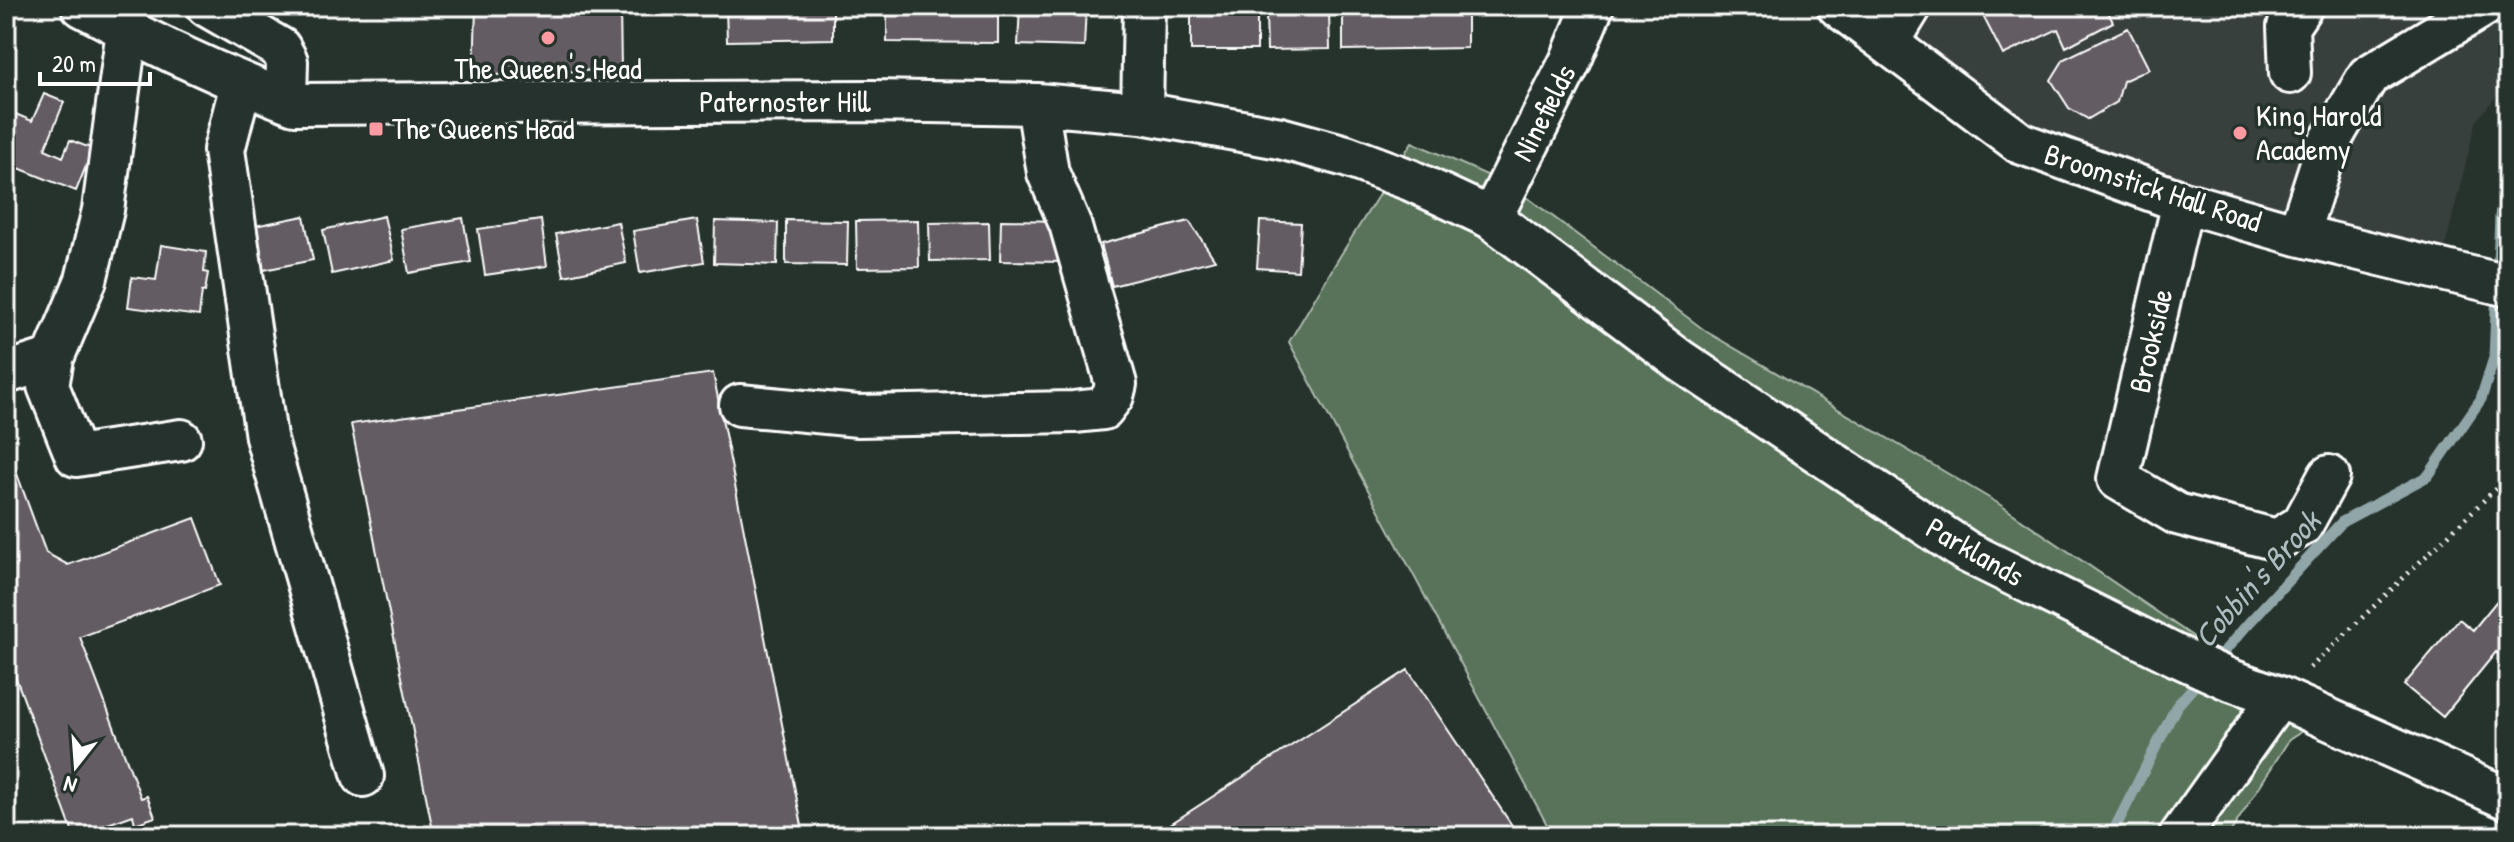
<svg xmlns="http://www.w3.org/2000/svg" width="2514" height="842" viewBox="0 0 2514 842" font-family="'Patrick Hand',sans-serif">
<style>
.built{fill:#393f3d}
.green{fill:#58735a;stroke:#acb9ac;stroke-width:2}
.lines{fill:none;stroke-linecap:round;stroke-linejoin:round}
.stream{stroke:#91a6a8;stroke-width:11}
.building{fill:#645b62;stroke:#fff;stroke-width:2}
.minor-casing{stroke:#fff;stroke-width:46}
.path{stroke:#fff;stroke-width:5;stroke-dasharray:2 6;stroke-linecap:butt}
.minor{stroke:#26332d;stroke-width:40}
.poi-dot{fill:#ff9aa2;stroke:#26332d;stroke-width:3}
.labels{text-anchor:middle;stroke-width:7;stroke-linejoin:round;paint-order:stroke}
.poi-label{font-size:30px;fill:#fff;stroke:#26332d;text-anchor:start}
.street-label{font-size:30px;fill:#fff;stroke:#26332d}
.water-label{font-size:32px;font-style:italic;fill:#adbcbe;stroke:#26332d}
</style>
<rect width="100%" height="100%" fill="#26332d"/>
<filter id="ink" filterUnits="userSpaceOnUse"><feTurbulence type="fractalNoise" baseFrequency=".0125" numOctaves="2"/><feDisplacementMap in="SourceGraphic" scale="16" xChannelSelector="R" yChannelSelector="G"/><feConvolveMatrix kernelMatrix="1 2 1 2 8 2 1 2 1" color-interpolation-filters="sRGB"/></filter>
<g filter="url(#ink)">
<path class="built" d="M1838 6H2508V81L2476 122 2439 271 2020 143Z"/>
<path class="green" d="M1412 142 1512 186 1707 332 1996 502 2317 721 2289 740 2228 836H1553L1289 342 1337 261Z"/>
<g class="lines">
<path class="stream" d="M2111 836 2176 707 2247 625 2342 522 2428 476 2481 399 2494 358 2500 216 2508 159"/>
</g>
<path class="building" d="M476 6H620L621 69 474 76Z
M726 6H833V39L727 41Z
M887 6H998V43L887 42Z
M1020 6H1086L1084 47 1018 45Z
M1343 6H1467V48L1343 50Z
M1978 6H2105L2113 22 2066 47 2058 29 2003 55Z
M1257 10V50H1191V11Z
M1329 11 1330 49 1267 50 1266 12Z
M2128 28 2149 69 2123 81 2117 102 2088 119 2069 108 2051 80 2064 59Z
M44 94 64 102 45 149 63 157 70 140 93 149 76 191 6 163V110L32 121Z
M304 216 313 260 254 272 245 228Z
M384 216 394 260 332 274 323 230Z
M463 218 471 262 409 273 401 229Z
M541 220 547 266 485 275 478 229Z
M697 220 704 262 640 273 633 231Z
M786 220 848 221 847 265 786 264Z
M918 220 919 267 857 268 856 221Z
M1001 220 1064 221 1063 262 1000 261Z
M715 221 778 223 777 265 714 263Z
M1189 221 1215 260 1112 286 1101 244Z
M1260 221 1301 223 1298 271 1257 268Z
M618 222 626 263 564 276 556 234Z
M989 222 990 260 930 261 929 223Z
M161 245 206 252 204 272 208 273 205 292 202 291 199 316 128 307 132 277 156 280Z
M713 373 804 836H434L351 424Z
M6 444 46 553 68 565 195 518 220 585 80 637 141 798 147 796 155 817 135 824 133 815 74 836 10 662 6 664Z
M6 444 46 553 68 565 195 518 220 585 80 637 141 798 147 796 155 817 135 824 133 815 74 836 10 662 6 664Z
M2508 587V657L2506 660 2496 652 2443 717 2404 685 2459 619 2473 630Z
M1408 670 1519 836H1152Z"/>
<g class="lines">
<defs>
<path id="minor" d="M82 6C151 44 221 76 295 104L871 101 1037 104 1142 113 1280 138 1346 156 1410 180 1491 218 1681 361 1967 552 2175 655 2228 679 2279 697 2508 799
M207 6 280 48 287 61 286 100
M1838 6 2020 143 2183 202 2298 235 2508 286
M127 30 103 210 86 280 53 358 48 386 76 456 181 440
M1889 42 1911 6
M2290 73 2288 27 2302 6
M241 84 224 150 266 437 363 776
M1142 113 1144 6
M2183 202 2118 479 2177 514 2277 540 2302 525 2329 476
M1491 218 1570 62 1593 6
M2298 235 2326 148 2368 76 2484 6
M6 373 53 358
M740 405 858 416 1074 412 1103 409 1113 396 1116 384 1070 224 1048 173 1037 104
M2180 836 2279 697"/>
</defs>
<use href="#minor" class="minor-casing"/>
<path class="path" d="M2310 668 2508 477"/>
<use href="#minor" class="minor"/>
</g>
</g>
<g class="poi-dot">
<circle cx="548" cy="38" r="8"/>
<rect x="368" y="121" width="16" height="16" rx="4"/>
<circle cx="2240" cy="133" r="8"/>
</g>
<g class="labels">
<g class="poi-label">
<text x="548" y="79" text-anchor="middle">The Queen's Head</text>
<text x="2256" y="126">King Harold<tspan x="2256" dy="34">Academy</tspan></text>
<text x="392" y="139">The Queens Head</text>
</g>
<g class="street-label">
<text x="785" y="112">Paternoster Hill</text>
<text transform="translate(1544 113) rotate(-63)" y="10">Ninefields</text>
<text transform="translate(2153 188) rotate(18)" y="10">Broomstick Hall Road</text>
<text transform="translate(2151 341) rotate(-77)" y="10">Brookside</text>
<text transform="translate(1975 552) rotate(30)" y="10">Parklands</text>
</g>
<g class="water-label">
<text transform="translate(2257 579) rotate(-48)" y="11">Cobbin's Brook</text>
</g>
</g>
<rect width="2514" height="842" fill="none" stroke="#26332d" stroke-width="32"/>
<rect x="16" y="16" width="2482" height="810" fill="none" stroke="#fff" stroke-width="3" filter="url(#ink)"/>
<g transform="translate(76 766) rotate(197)" stroke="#26332d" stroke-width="6" paint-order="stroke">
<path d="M0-6L14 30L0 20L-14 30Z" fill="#ffffff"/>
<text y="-12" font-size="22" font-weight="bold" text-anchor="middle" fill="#ffffff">N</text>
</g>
<path d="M40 72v12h110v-12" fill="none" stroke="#ffffff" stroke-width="4"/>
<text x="52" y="72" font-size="24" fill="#ffffff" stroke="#26332d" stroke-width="6" paint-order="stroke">20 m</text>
</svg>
